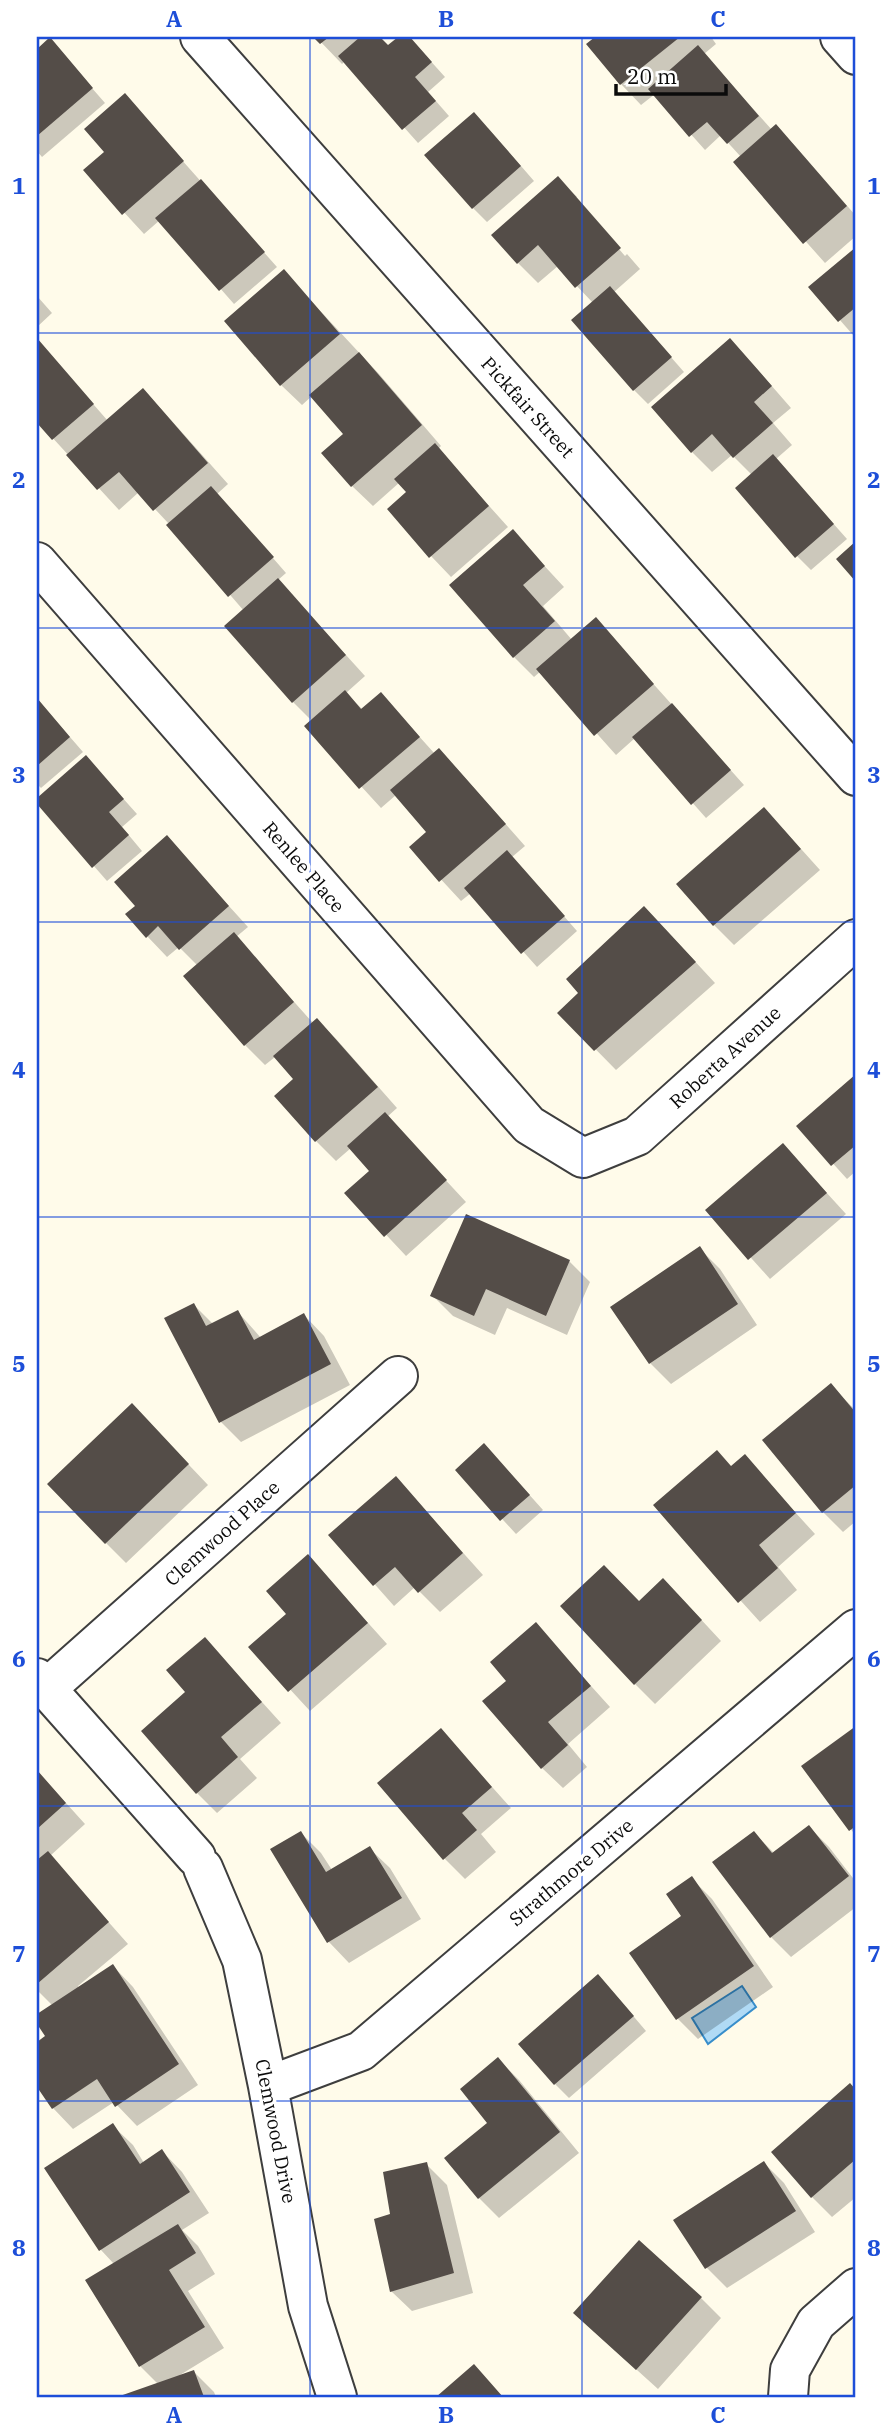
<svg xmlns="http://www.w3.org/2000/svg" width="893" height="2434" viewBox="0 0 893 2434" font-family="'IBM Plex Serif',serif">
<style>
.water{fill:#b0daf5;stroke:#388ecb;stroke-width:2}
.shadow{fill:#0003}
.building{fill:#544d48}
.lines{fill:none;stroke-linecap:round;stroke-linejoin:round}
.minor-casing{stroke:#3e3e3e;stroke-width:42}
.minor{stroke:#fff;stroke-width:38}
.grid{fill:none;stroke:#1d4ed8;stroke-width:2;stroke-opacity:0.55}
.labels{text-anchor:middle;stroke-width:7;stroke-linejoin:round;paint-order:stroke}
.street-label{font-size:19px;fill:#0b0b0b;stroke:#fff}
.neatline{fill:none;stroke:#1d4ed8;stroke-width:2.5}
.grid-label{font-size:23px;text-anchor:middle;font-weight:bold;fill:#1d4ed8}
</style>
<rect width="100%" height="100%" fill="#fffbea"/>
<path class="water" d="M742 1986 756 2007 708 2044 692 2018Z"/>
<path class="shadow" d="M316 37H379L389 47 400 37H409L445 77 428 92 449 116 418 143 345 61 342 64Z
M598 37H711L716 44 704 54 772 130 776 127 796 147 856 216V236L825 263 735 162 741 157 721 135 705 150 655 94 641 105 621 84 588 44Z
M50 40 105 103 42 157 37 151V51Z
M125 96 277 267 234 304 160 220 144 234 86 171 106 153Z
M488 128 534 181 487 222 473 208Z
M558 179 577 197H574L625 256 627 254 640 269 614 292 684 372 648 404 634 390 593 303 558 266 538 283 518 263Z
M856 249V333L853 335 811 287Z
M284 272 379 374 441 446 438 449 508 527 451 577 431 556 408 493 400 482 373 506 352 486 345 434 312 396 302 405 281 385Z
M37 296 52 313 37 327Z
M37 340 108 421 143 390 163 411 228 484 217 494 286 573 278 580 365 676 346 693 363 710 381 694 435 754 439 750 459 771 525 846 512 857 577 931 537 967 471 893 461 901 411 847 429 832 396 795 381 808 306 726 312 721 293 702 244 611 169 524 139 492 119 510 37 421Z
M750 361 791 408 773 423 792 445 776 459 847 539 811 570 797 556 752 475 732 455 712 472 692 452Z
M513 532 564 587 543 606 572 640 596 620 744 785 706 818 635 738 616 755 541 671 534 677 514 657Z
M37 699 83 752 41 788 37 784Z
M86 757 137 814 122 827 142 851 107 881 37 801Z
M784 830 820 870 734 945 714 925Z
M167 838 248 927 236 937 313 1023 317 1020 337 1040 397 1108 387 1117 466 1202 406 1256 347 1193 372 1171 351 1148 336 1161 316 1141 296 1079 275 1057 265 1065 245 1045 198 966 179 947 167 957 147 936 137 906Z
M665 929 715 983 616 1070 560 1013Z
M856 1076V1171L847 1179 799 1126Z
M783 1145 846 1214 770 1279 708 1210Z
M700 1249 720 1269 757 1325 671 1384 650 1363Z
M569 1261 590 1282 567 1335 507 1308 495 1335 453 1316 433 1296Z
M194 1305 213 1324 238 1312 261 1338 304 1315 324 1336 350 1385 241 1442 221 1422Z
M831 1385 856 1411V1521L843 1532 823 1512Z
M152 1426 208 1485 126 1563 106 1543Z
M745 1457 815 1534 778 1567 797 1590 760 1622 655 1506 732 1468Z
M498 1460 543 1510 516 1534 457 1470Z
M396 1478 483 1575 440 1612 415 1587 394 1606 331 1535Z
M308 1556 387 1644 310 1711 251 1647 289 1614Z
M683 1600 721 1641 655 1704 635 1684 639 1603Z
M536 1625 610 1707 568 1744 587 1767 563 1788 542 1768 509 1681Z
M205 1639 281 1723 240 1759 257 1778 217 1813 197 1793 188 1692Z
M856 1728V1836L804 1767Z
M441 1730 511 1808 481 1834 496 1852 465 1879 444 1858Z
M37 1771 85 1824 50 1856 128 1944 78 1986 79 1988 113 1966 133 1987 198 2085 137 2126 114 2102 73 2129 53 2108 37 2084V2044L47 2037 37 2021V2016L53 2006 37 1990Z
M809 1827 829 1847 856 1882V1907L791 1957 771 1937 754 1833 774 1853Z
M301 1833 321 1853 332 1870 369 1848 390 1868 421 1919 349 1963 329 1942 272 1850Z
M691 1878 712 1899 773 1987 698 2039 678 2019 684 1917Z
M612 1991 646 2031 569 2098 555 2084Z
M498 2059 519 2080 579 2153 499 2218 479 2198Z
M850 2086 856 2092V2197L832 2217 812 2197Z
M112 2125 133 2145 144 2163 162 2151 182 2172 209 2213 182 2230 198 2246 215 2274 188 2291 224 2348 180 2375 194 2372 214 2392 216 2397H121L158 2384 140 2366 114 2264 101 2250 46 2169Z
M764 2163 784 2183 815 2232 727 2288 707 2268 675 2220Z
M426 2164 447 2185 473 2293 412 2311 391 2291Z
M701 2298 721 2318 658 2389 596 2333Z"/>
<path class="building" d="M50 37 93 88 37 136V49Z
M313 37H329L320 44Z
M360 37H380L388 45 398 37H410L432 62 415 77 436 101 402 130 338 56Z
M595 37H680L620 85 586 44Z
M698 45 759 116 727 144 707 122 689 137 648 89Z
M125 93 184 161 122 215 83 170 104 152 84 129Z
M474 112 521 166 472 209 424 155Z
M776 124 847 206 803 244 733 162Z
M558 176 621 248 575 288 538 245 517 264 491 235Z
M201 179 265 252 219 291 155 218Z
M856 247V307L838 322 808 287Z
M284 269 340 334 280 386 224 321Z
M610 286 672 357 633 391 571 320Z
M37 338 94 404 52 440 37 423Z
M730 338 772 386 754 402 773 423 733 458 712 434 691 453 651 407Z
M359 352 422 425 351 487 321 453 343 434 309 395Z
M143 388 208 463 153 511 119 472 97 490 66 455Z
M435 443 489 506 429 558 387 509 406 492 394 479Z
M773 454 834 524 795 558 735 488Z
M211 486 274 557 228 597 166 525Z
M513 529 545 566 523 585 555 621 513 658 449 585Z
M856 541V582L836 559Z
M278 578 346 655 292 703 224 626Z
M596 617 654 684 594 736 536 669Z
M345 690 361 709 381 692 420 737 359 789 304 726Z
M37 698 70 737 37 766Z
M672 703 731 770 691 805 632 737Z
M439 748 506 824 439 882 409 847 426 832 390 790Z
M86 755 124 799 109 812 129 835 92 868 37 804V798Z
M764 807 801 849 713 926 676 884Z
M167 835 229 906 179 950 158 926 146 938 125 914 135 906 114 882Z
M507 850 565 916 521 954 464 888Z
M644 906 696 962 594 1051 557 1013 578 993 566 979Z
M234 932 294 1002 244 1046 183 976Z
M317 1018 378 1087 315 1142 274 1096 293 1079 273 1056Z
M856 1074V1145L831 1166 796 1126Z
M385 1112 447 1180 384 1237 344 1193 369 1171 347 1146Z
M783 1143 827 1193 748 1260 705 1210Z
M466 1214 570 1260 546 1316 486 1289 474 1316 430 1296Z
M700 1246 738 1304 649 1364 610 1307Z
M194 1303 206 1326 238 1310 254 1340 304 1313 331 1364 219 1423 164 1318Z
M831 1383 856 1413V1485L822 1513 762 1440Z
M132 1403 189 1464 105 1544 47 1484Z
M484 1443 530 1495 500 1521 455 1470Z
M717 1450 731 1466 745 1454 796 1513 759 1545 778 1568 738 1603 653 1505Z
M396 1476 463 1553 418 1593 395 1567 373 1586 328 1535Z
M308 1554 368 1623 288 1692 248 1647 286 1614 266 1591Z
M604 1565 639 1601 663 1578 702 1620 634 1685 560 1606Z
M536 1622 591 1686 548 1722 568 1745 541 1769 482 1701 506 1681 490 1662Z
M205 1637 262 1702 221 1737 238 1757 196 1794 141 1731 185 1692 166 1670Z
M856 1726V1826L849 1831 801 1766Z
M441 1728 492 1787 462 1813 477 1830 443 1860 377 1783Z
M37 1770 66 1803 37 1829Z
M809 1825 849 1876 770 1938 712 1862 754 1831 772 1853Z
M301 1831 326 1872 370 1846 402 1898 327 1943 270 1849Z
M48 1851 109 1922 37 1984V1860Z
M692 1876 754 1966 676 2020 629 1953 681 1916 666 1894Z
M113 1964 179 2064 115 2107 97 2079 52 2109 37 2087V2042L45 2036 37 2024V2014Z
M598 1974 634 2016 554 2085 518 2044Z
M498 2057 560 2132 478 2199 444 2158 487 2123 460 2089Z
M850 2083 856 2090V2159L811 2198 771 2152Z
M113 2123 140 2164 162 2149 190 2192 99 2251 44 2168Z
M764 2161 796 2211 705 2269 673 2220Z
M427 2162 454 2273 390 2292 374 2219 390 2214 383 2172Z
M178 2224 196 2253 169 2270 205 2327 139 2367 85 2280Z
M639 2240 702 2297 636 2370 573 2313Z
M474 2364 503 2397H436Z
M194 2370 204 2397H117Z"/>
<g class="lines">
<defs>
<path id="minor" d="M200 37 856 776
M840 37 856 55
M37 562 529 1125 583 1158 637 1136 856 939
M37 1678 196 1857
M46 1689 398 1376
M203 1868 242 1960 268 2086 308 2306 337 2397
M268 2086 361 2051 856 1629
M788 2397 790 2370 816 2323 856 2288"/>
</defs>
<use href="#minor" class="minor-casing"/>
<use href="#minor" class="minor"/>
</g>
<path class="grid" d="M310 37V2397M582 37V2397M37 333H856M37 628H856M37 922H856M37 1217H856M37 1512H856M37 1806H856M37 2101H856"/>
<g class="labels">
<g class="street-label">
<text transform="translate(528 407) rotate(48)" y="7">Pickfair Street</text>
<text transform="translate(304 867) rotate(49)" y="7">Renlee Place</text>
<text transform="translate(725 1057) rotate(-42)" y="7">Roberta Avenue</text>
<text transform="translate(222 1533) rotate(-42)" y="7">Clemwood Place</text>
<text transform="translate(571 1872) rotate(-40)" y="7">Strathmore Drive</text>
<text transform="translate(276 2131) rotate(79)" y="7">Clemwood Drive</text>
</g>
</g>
<rect width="893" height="2434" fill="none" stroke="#ffffff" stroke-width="77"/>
<path d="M616 84v10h110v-10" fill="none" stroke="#0b0b0b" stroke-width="3.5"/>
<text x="627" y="84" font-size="21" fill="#0b0b0b" stroke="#ffffff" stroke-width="5" paint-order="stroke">20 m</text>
<rect x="38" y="38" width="816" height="2358" class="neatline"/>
<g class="grid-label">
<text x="174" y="27">A</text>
<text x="446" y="27">B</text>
<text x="718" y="27">C</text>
<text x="19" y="194">1</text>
<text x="874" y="194">1</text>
<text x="19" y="488">2</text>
<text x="874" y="488">2</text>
<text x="19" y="783">3</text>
<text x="874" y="783">3</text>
<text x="19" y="1078">4</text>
<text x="874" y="1078">4</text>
<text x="19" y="1372">5</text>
<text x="874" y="1372">5</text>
<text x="19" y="1667">6</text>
<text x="874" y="1667">6</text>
<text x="19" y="1962">7</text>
<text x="874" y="1962">7</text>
<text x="19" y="2256">8</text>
<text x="874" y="2256">8</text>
<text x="174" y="2423">A</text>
<text x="446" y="2423">B</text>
<text x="718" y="2423">C</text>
</g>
</svg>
